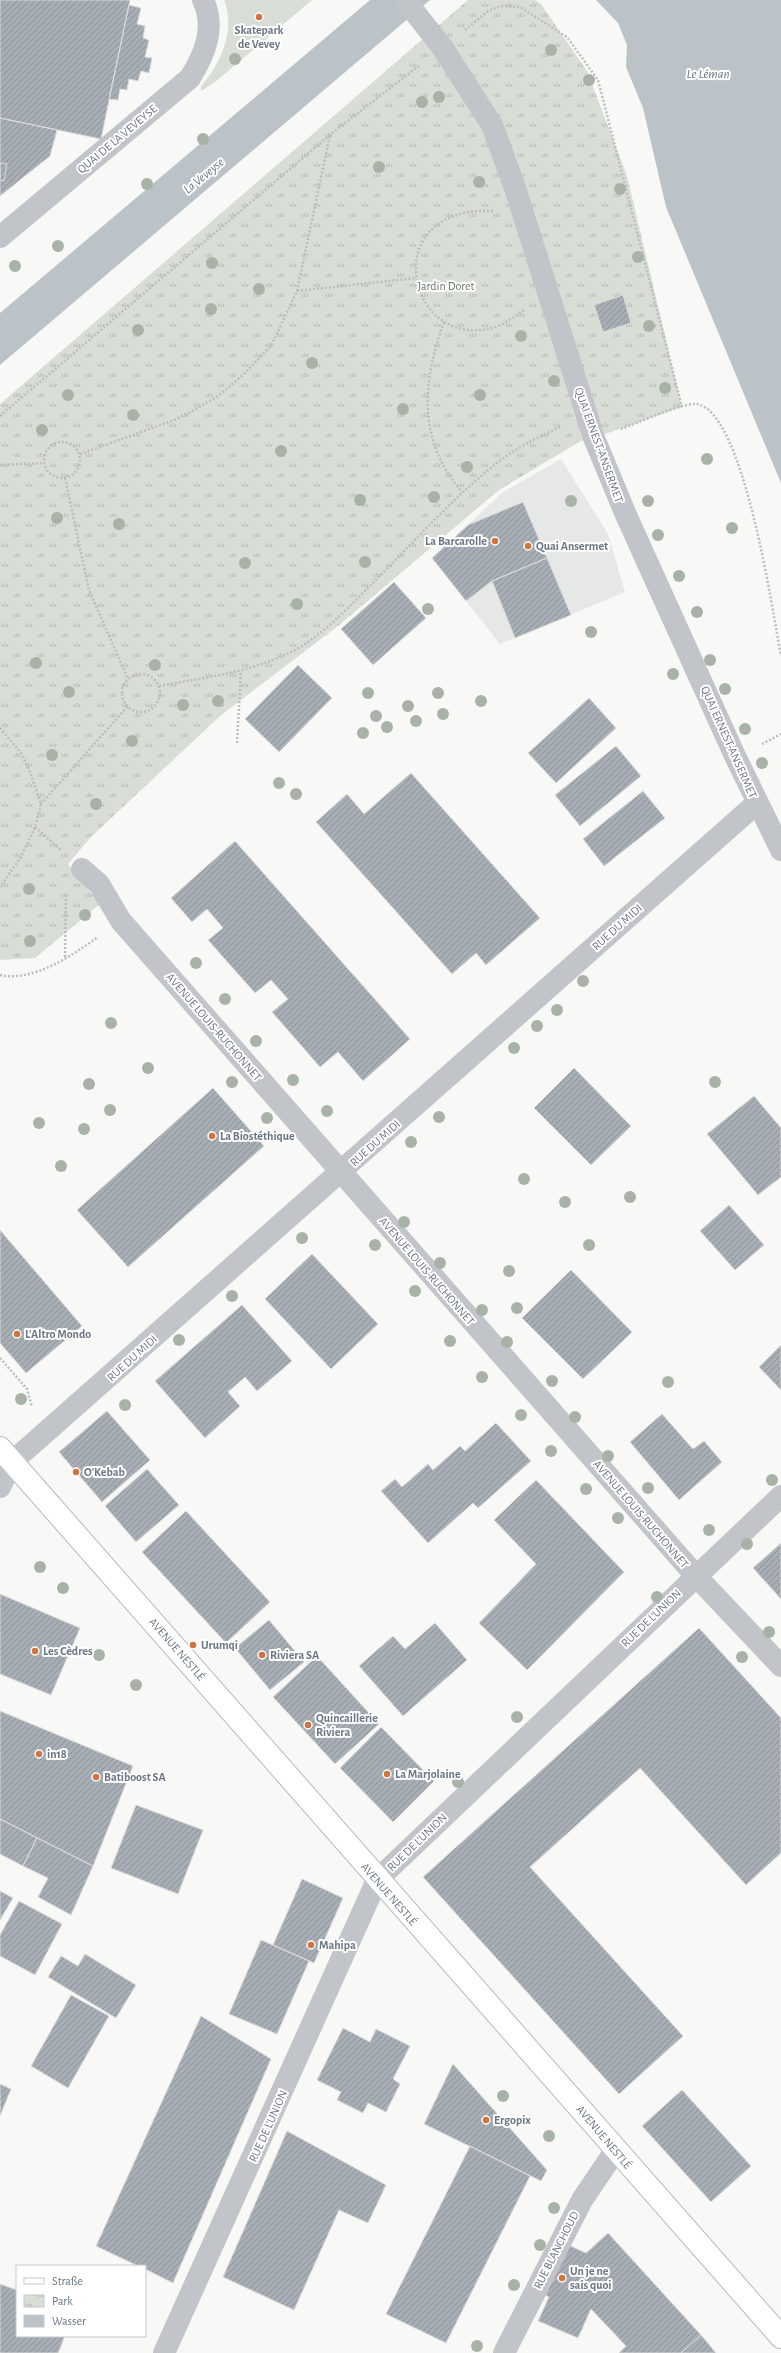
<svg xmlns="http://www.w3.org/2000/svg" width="781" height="2353" viewBox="0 0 781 2353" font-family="'Alegreya Sans',sans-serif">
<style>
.built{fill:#e6e8e7}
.green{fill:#d8ddd6}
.park{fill:url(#park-tufts)}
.water{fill:#bbc3c8}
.building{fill:url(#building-hatch);stroke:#dadbd9}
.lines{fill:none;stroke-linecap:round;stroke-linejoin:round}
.secondary-casing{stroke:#b6b9be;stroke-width:24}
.path{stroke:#bbbdc0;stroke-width:2.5;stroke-dasharray:2 2;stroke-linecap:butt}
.street{stroke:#c1c4c8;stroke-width:22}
.secondary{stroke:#fff;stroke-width:22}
.tree{fill:#a8b2a7}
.poi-dot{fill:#d07440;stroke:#fff;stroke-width:1.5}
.labels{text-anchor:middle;stroke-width:4;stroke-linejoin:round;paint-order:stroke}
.poi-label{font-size:12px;font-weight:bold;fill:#6b7684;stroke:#fff;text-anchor:start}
.street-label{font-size:12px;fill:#6b7684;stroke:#fff}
.park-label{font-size:12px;fill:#667765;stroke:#fff}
.water-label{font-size:13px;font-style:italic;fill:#67767f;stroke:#fff}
</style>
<defs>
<pattern id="park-tufts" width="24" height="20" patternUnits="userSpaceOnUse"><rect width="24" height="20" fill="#d8ddd6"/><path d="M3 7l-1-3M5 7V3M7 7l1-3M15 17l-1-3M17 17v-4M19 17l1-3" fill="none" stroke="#b3b8b3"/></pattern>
<pattern id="building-hatch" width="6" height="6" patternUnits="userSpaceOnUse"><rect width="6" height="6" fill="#a8aeb5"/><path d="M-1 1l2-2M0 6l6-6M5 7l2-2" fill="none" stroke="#8d9299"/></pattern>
</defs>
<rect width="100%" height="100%" fill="#f8f9f7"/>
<path class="built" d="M561 459 608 534 625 592 500 644 432 558 503 492Z"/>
<path class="green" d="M224 0H312L214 83 201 91V86C221 64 236 29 224 0Z"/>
<path class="park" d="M468 0H535L541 4 587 71 627 176 682 407 594 438 581 441 499 490 338 626 220 716 91 837 68 864 100 904 35 958 0 960V404Z"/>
<path class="water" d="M370 0H430L0 365V313Z
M596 0H781V483L666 207 643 108 626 67 627 45 618 23Z"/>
<path class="building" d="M0 0H130L101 139 0 118Z
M129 5 141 8 137 24 145 26 143 38 149 40 145 57 152 58 149 73 141 71 138 81 129 79 127 90 120 89 118 100 109 99Z
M0 118 57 130 50 156 0 196Z
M0 163 7 164 4 181 0 180Z
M623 295 631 323 603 332 594 305Z
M523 502 547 558 492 581 466 601 432 558 468 525Z
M547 558 571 615 515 638 492 581Z
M394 582 426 618 373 665 341 629Z
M298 665 332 698 279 752 245 719Z
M589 698 616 728 556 783 528 753Z
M616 746 641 776 580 826 555 795Z
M411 773 540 918 486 965 476 953 452 974 316 822 347 794 364 814Z
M643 791 665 818 604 866 583 839Z
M235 841 410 1039 363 1081 338 1052 320 1067 272 1012 288 999 271 980 255 993 208 940 223 928 207 909 192 922 171 898Z
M574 1068 631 1126 591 1165 534 1108Z
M213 1088 264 1146 128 1267 77 1210Z
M754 1096 781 1128V1177L758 1195 707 1134Z
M729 1205 764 1245 735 1270 700 1231Z
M0 1230 82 1326 26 1373 0 1343Z
M312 1254 378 1324 331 1369 265 1299Z
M571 1270 632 1332 583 1379 522 1318Z
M242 1305 292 1361 257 1391 245 1377 228 1392 240 1406 205 1438 155 1381Z
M781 1345V1390L759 1367Z
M107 1411 150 1460 102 1502 59 1452Z
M662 1414 693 1449 704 1441 722 1462 679 1500 630 1442Z
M496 1423 531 1461 478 1508 473 1503 428 1543 381 1491 395 1479 402 1487 428 1464 433 1470 460 1446 465 1451Z
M147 1469 179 1505 136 1542 105 1506Z
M536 1480 624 1572 527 1670 479 1623 536 1564 494 1520Z
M186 1511 270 1602 226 1643 142 1552Z
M781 1543V1599L753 1568Z
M0 1594 80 1628 51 1695 0 1674Z
M269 1620 304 1662 270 1690 235 1648Z
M435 1623 467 1660 403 1716 359 1666 393 1636 405 1649Z
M699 1628 781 1718V1853L746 1885 640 1768 530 1867 683 2036 619 2094 423 1877Z
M317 1656 379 1724 335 1764 273 1697Z
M0 1711 133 1766 93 1866 0 1819Z
M381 1727 434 1781 393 1822 340 1768Z
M136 1805 203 1830 178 1894 111 1868Z
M0 1819 37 1838 23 1866 0 1854Z
M37 1838 93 1866 71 1915 38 1897 48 1878 23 1866Z
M302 1879 343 1898 314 1963 273 1945Z
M0 1891 13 1898 0 1920Z
M19 1901 62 1924 35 1975 0 1956V1935Z
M261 1940 309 1961 277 2034 229 2014Z
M85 1954 136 1985 116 2018 48 1977 61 1956 78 1966Z
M71 1995 109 2016 68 2088 31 2066Z
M201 2016 271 2059 173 2283 145 2269V2266H138L96 2246Z
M343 2028 370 2042 376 2029 410 2046 393 2079 400 2084 386 2112 368 2103 363 2113 337 2100 341 2092 317 2080Z
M453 2064 547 2170 541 2181 424 2124Z
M0 2084 11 2089 0 2116Z
M682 2090 751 2166 711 2202 642 2126Z
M287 2131 386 2185 368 2223 339 2210 294 2310 223 2277Z
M470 2146 530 2176 446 2343 386 2314Z
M608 2233 701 2335 681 2353H619L626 2346 591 2309 578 2338 538 2321 549 2297 543 2294 564 2243 586 2253Z
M0 2284 17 2290V2336H65L58 2353H0Z
M701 2335 716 2353H681Z"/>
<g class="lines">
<defs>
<path id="secondary" d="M0 1448 781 2337"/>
</defs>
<use href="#secondary" class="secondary-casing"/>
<path class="path" d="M465 30 488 11 501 6 520 7 567 37 598 80 682 407
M493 211C374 205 407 354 495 327 505 324 515 316 524 310
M297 291 416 278
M444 322C422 383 417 440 462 492
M0 416 331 134 420 65
M621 429C638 423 681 403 696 404 744 409 773 615 781 656
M44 460a18 18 0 1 1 36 0a18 18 0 1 1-36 0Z
M80 454 177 419 196 409 218 396 243 375 271 346 297 291 330 135
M0 465 44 463
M65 478 89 590 128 679
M122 693a19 19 0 1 1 38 0a19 19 0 1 1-38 0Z
M159 686C202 678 245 673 285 655 321 639 350 605 378 578 416 539 454 497 497 463 516 448 538 437 560 427
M0 728 21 753 30 772 41 804 35 827 21 857 0 887
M237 743 241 671
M762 744 781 734
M41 804 128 706
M35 827 61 850
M65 957 66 893
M0 975C34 982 71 956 98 937
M0 1358 27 1389 32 1407"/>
<path class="street" d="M405 0 442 47 492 125 515 188 594 438 626 515 735 756 781 850
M0 237 190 78C205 54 216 27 203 0
M82 869 99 884 121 921 696 1576 781 1666
M0 1487 12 1462 757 803
M164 2353 377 1880 781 1496
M504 2353 582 2200 615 2151"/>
<use href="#secondary" class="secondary"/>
</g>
<g class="tree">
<circle cx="551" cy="50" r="6"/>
<circle cx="235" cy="59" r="6"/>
<circle cx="589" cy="80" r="6"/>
<circle cx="439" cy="97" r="6"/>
<circle cx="422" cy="102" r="6"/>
<circle cx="203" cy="139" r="6"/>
<circle cx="379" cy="167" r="6"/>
<circle cx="479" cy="182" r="6"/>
<circle cx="147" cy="184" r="6"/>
<circle cx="620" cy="189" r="6"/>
<circle cx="58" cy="246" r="6"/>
<circle cx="638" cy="257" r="6"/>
<circle cx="212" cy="263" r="6"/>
<circle cx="15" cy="266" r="6"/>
<circle cx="259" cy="289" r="6"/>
<circle cx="211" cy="309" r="6"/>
<circle cx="649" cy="326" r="6"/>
<circle cx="138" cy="330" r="6"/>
<circle cx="521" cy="336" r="6"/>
<circle cx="312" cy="363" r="6"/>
<circle cx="554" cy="381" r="6"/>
<circle cx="665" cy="388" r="6"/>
<circle cx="68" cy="395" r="6"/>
<circle cx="480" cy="395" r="6"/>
<circle cx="403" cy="409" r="6"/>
<circle cx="133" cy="415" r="6"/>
<circle cx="42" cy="430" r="6"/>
<circle cx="281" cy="451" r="6"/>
<circle cx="707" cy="459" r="6"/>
<circle cx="467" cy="467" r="6"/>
<circle cx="434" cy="497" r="6"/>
<circle cx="360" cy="500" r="6"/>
<circle cx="571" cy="501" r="6"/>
<circle cx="648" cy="501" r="6"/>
<circle cx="57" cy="518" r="6"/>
<circle cx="119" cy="524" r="6"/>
<circle cx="732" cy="528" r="6"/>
<circle cx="658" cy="535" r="6"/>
<circle cx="365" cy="562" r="6"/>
<circle cx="245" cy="563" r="6"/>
<circle cx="679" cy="576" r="6"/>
<circle cx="297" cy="604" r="6"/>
<circle cx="428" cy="609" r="6"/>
<circle cx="697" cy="612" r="6"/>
<circle cx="591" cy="632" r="6"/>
<circle cx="710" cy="660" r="6"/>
<circle cx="36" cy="663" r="6"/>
<circle cx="155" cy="665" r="6"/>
<circle cx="673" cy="674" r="6"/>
<circle cx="725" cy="689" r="6"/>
<circle cx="69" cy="692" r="6"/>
<circle cx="368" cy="693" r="6"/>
<circle cx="438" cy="693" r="6"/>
<circle cx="218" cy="701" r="6"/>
<circle cx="481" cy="701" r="6"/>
<circle cx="183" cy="705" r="6"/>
<circle cx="408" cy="706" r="6"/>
<circle cx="443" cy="714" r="6"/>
<circle cx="376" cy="716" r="6"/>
<circle cx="416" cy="721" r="6"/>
<circle cx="387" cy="727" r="6"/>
<circle cx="745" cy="729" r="6"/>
<circle cx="363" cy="733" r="6"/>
<circle cx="132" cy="741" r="6"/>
<circle cx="52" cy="755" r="6"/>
<circle cx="762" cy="763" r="6"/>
<circle cx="279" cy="783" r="6"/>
<circle cx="296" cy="794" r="6"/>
<circle cx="96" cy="804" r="6"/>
<circle cx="29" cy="889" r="6"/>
<circle cx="85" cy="915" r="6"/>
<circle cx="30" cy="941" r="6"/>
<circle cx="196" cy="963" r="6"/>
<circle cx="583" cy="981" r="6"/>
<circle cx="225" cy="999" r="6"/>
<circle cx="557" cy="1010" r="6"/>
<circle cx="111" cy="1023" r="6"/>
<circle cx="537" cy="1026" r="6"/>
<circle cx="256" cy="1041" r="6"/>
<circle cx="514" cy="1048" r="6"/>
<circle cx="148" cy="1068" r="6"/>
<circle cx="293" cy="1080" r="6"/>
<circle cx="232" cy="1082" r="6"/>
<circle cx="715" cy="1082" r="6"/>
<circle cx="89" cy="1084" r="6"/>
<circle cx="110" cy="1110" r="6"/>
<circle cx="327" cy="1111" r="6"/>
<circle cx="439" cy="1117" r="6"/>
<circle cx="267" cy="1118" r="6"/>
<circle cx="39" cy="1123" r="6"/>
<circle cx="84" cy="1129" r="6"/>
<circle cx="411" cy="1142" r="6"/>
<circle cx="61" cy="1166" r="6"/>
<circle cx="524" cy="1179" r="6"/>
<circle cx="630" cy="1197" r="6"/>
<circle cx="565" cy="1202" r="6"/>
<circle cx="404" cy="1222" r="6"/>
<circle cx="302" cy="1238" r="6"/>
<circle cx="375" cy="1245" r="6"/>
<circle cx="589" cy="1245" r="6"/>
<circle cx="440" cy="1263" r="6"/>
<circle cx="509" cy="1271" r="6"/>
<circle cx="415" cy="1291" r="6"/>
<circle cx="232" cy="1296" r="6"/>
<circle cx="517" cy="1308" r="6"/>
<circle cx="482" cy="1310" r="6"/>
<circle cx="179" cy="1340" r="6"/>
<circle cx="450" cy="1341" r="6"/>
<circle cx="507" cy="1342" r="6"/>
<circle cx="482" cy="1377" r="6"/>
<circle cx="552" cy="1381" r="6"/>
<circle cx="668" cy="1382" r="6"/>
<circle cx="21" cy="1399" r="6"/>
<circle cx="125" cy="1405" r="6"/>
<circle cx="521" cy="1415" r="6"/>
<circle cx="575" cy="1417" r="6"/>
<circle cx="551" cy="1451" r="6"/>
<circle cx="608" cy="1456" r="6"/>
<circle cx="772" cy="1480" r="6"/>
<circle cx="648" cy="1488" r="6"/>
<circle cx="586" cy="1489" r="6"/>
<circle cx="618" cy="1518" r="6"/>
<circle cx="709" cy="1530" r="6"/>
<circle cx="747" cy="1544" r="6"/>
<circle cx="40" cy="1567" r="6"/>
<circle cx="63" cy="1588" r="6"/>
<circle cx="657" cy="1597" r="6"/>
<circle cx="769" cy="1632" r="6"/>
<circle cx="99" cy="1655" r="6"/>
<circle cx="742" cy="1657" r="6"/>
<circle cx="136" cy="1685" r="6"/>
<circle cx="517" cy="1717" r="6"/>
<circle cx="458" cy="1782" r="6"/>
<circle cx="503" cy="2096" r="6"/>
<circle cx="549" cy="2136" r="6"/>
<circle cx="554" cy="2208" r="6"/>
<circle cx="540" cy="2245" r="6"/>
<circle cx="514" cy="2285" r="6"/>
<circle cx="477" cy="2346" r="6"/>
</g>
<g class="poi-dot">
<circle cx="259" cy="17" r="4"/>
<circle cx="495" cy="541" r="4"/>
<circle cx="528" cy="546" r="4"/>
<circle cx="212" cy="1136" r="4"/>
<circle cx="17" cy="1334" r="4"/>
<circle cx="76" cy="1472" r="4"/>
<circle cx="193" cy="1645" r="4"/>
<circle cx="35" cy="1651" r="4"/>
<circle cx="262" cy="1655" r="4"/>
<circle cx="308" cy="1725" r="4"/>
<circle cx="39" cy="1754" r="4"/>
<circle cx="387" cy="1774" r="4"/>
<circle cx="96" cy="1777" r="4"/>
<circle cx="311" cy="1945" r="4"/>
<circle cx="486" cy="2120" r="4"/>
<circle cx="562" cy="2278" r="4"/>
</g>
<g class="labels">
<g class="poi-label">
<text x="259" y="34" text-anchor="middle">Skatepark<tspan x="259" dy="14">de Vevey</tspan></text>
<text x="487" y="545" text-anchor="end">La Barcarolle</text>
<text x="536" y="550">Quai Ansermet</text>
<text x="220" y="1140">La Biostéthique</text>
<text x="25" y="1338">L'Altro Mondo</text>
<text x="84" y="1476">O'Kebab</text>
<text x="201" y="1649">Urumqi</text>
<text x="43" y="1655">Les Cèdres</text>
<text x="270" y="1659">Riviera SA</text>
<text x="316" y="1722">Quincaillerie<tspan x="316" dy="14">Riviera</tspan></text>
<text x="47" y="1758">in18</text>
<text x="395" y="1778">La Marjolaine</text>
<text x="104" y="1781">Batiboost SA</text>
<text x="319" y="1949">Mahipa</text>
<text x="494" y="2124">Ergopix</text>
<text x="570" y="2275">Un je ne<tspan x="570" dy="14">sais quoi</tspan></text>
</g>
<g class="street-label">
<text transform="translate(117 139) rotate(-40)" y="4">QUAI DE LA VEVEYSE</text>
<text transform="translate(599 445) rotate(70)" y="4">QUAI ERNEST-ANSERMET</text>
<text transform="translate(729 742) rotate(66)" y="4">QUAI ERNEST-ANSERMET</text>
<text transform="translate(617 927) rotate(-42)" y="4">RUE DU MIDI</text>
<text transform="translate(214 1027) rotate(49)" y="4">AVENUE LOUIS-RUCHONNET</text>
<text transform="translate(375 1143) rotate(-42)" y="4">RUE DU MIDI</text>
<text transform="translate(427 1271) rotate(49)" y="4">AVENUE LOUIS-RUCHONNET</text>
<text transform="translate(132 1358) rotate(-42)" y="4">RUE DU MIDI</text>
<text transform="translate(641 1514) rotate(49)" y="4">AVENUE LOUIS-RUCHONNET</text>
<text transform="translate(651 1618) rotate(-44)" y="4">RUE DE L'UNION</text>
<text transform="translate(177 1649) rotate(49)" y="4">AVENUE NESTLÉ</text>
<text transform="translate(417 1842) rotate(-44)" y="4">RUE DE L'UNION</text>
<text transform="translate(389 1894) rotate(49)" y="4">AVENUE NESTLÉ</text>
<text transform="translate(268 2126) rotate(-66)" y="4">RUE DE L'UNION</text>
<text transform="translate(604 2137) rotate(50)" y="4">AVENUE NESTLÉ</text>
<text transform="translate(556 2250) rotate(-63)" y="4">RUE BLANCHOUD</text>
</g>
<g class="park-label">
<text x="446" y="290">Jardin Doret</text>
</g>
<g class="water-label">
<text x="708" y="78">Le Léman</text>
<text transform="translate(203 175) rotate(-40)" y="5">La Veveyse</text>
</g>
</g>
<rect x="16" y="2265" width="130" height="72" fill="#ffffff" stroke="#c4c8ce"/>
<rect x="24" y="2278" width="20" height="6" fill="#ffffff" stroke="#c4c8ce"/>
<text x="52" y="2285" font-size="12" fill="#6b7684">Straße</text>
<rect x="24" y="2295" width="20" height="12" fill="url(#park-tufts)" stroke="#c4c8ce"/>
<text x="52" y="2305" font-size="12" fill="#6b7684">Park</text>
<rect x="24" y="2315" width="20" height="12" fill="#bbc3c8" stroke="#c4c8ce"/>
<text x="52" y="2325" font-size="12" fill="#6b7684">Wasser</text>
</svg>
